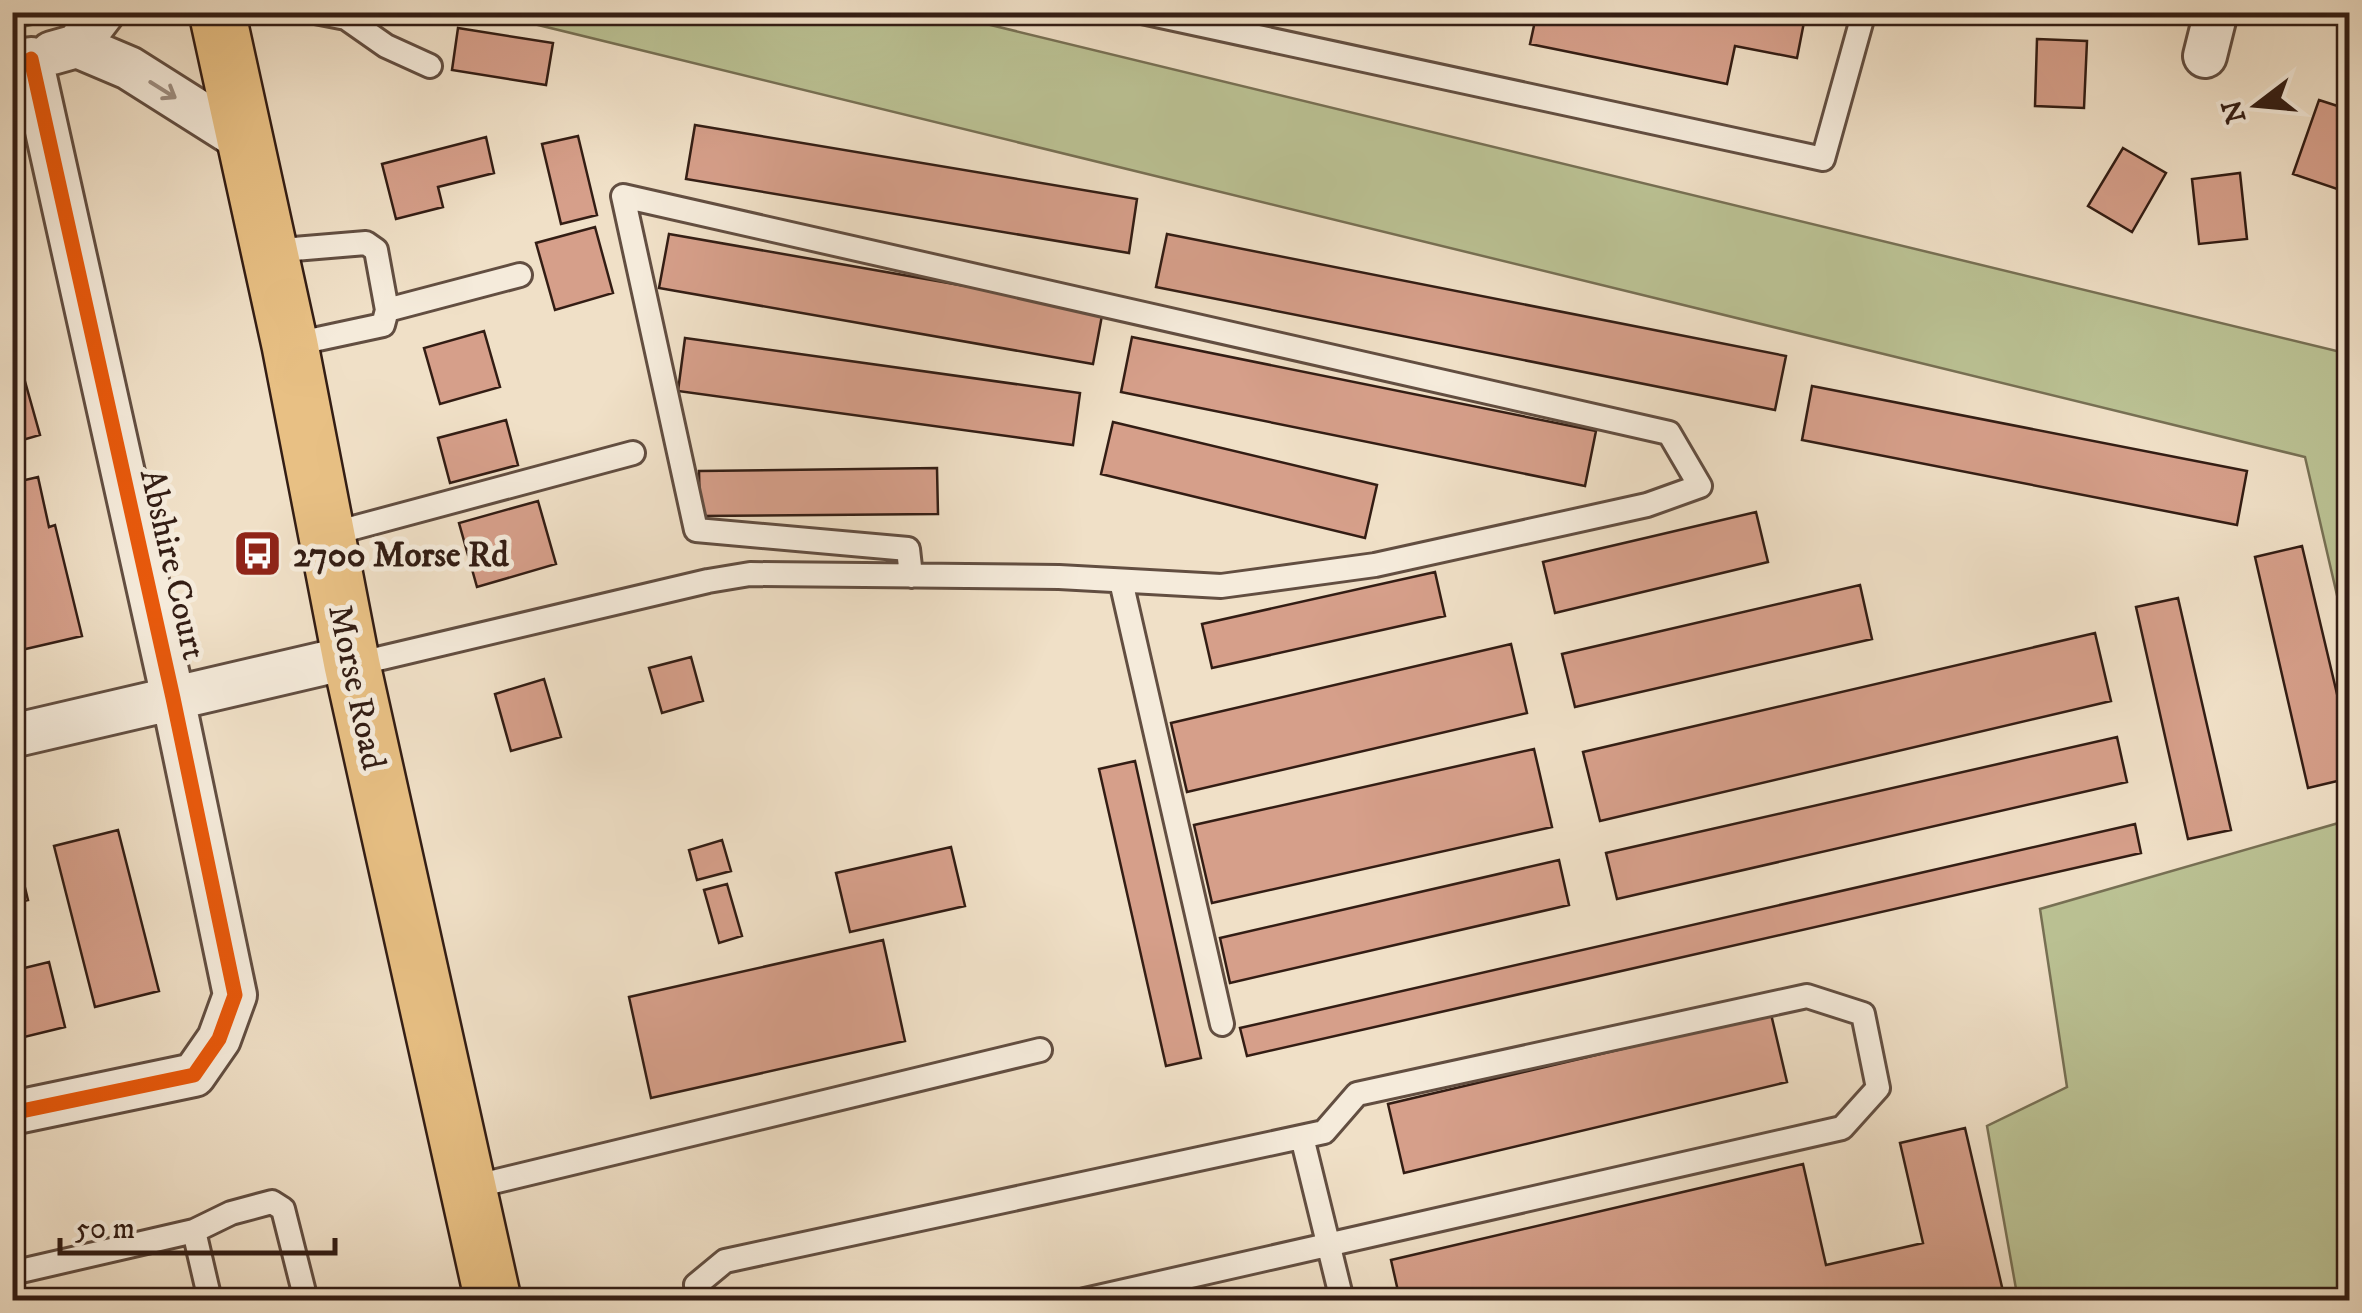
<svg xmlns="http://www.w3.org/2000/svg" width="2362" height="1313" viewBox="0 0 2362 1313" font-family="'IM FELL DW Pica',serif">
<style>
.green{fill:#bbc294;stroke:#777054;stroke-width:2.5}
.building{fill:#d69f8a;stroke:#331d14;stroke-width:2.5}
.lines{fill:none;stroke-linecap:round;stroke-linejoin:round}
.lane-casing{stroke:#624e41;stroke-width:28}
.street-casing{stroke:#624e41;stroke-width:48}
.primary-casing{stroke:#331d14;stroke-width:60}
.lane{stroke:#f5ebdb;stroke-width:22}
.street{stroke:#f5ebdb;stroke-width:42}
.primary{stroke:#e8c084;stroke-width:55}
.cycleway-casing{stroke:#f5ebdb;stroke-width:21}
.cycleway{stroke:#e8590c;stroke-width:15}
.oneway{stroke:#9e8e81}
.labels{text-anchor:middle;stroke-width:10;stroke-linejoin:round;paint-order:stroke}
.poi-label{font-size:35px;font-weight:bold;fill:#331d14;stroke:#f5ebdb;text-anchor:start}
.street-label{font-size:35px;fill:#331d14;stroke:#f5ebdb}
</style>
<rect width="100%" height="100%" fill="#f0e0c7"/>
<filter id="stains"><feTurbulence type="fractalNoise" baseFrequency=".002" numOctaves="4"/><feColorMatrix values="0 0 0 0 .2 0 0 0 0 .09 0 0 0 0 .02 0 0 0 .5 -.17"/></filter>
<radialGradient id="worn" r=".72"><stop offset=".6" stop-color="#630" stop-opacity="0"/><stop offset="1" stop-color="#630" stop-opacity=".3"/></radialGradient>
<path class="green" d="M12 13H62L63 18 13 29Z
M489 13H941L2349 354V647L2305 457Z
M2349 820V1300H2018L1987 1126 2067 1087 2040 909Z"/>
<path class="building" d="M1436 12H1481L1479 21Z
M1537 12 1727 13 1806 12 1797 58 1735 46 1727 84 1530 44Z
M458 28 553 43 546 85 452 70Z
M2037 39 2087 41 2084 108 2035 106Z
M2319 100 2350 110V171L2343 191 2293 174Z
M695 125 1137 199 1129 253 686 179Z
M578 136 597 215 561 224 542 144Z
M486 137 494 173 438 187 443 207 396 219 382 164Z
M2123 148 2166 173 2132 232 2088 206Z
M2240 173 2247 239 2199 244 2192 179Z
M595 227 613 293 555 310 536 243Z
M669 234 1103 310 1093 364 659 288Z
M1167 234 1786 356 1775 410 1156 287Z
M484 331 500 387 440 404 424 348Z
M12 335 40 435 12 443Z
M1132 337 1596 431 1585 486 1121 392Z
M685 338 1080 393 1073 445 678 391Z
M1812 386 2247 471 2237 525 1802 440Z
M506 420 518 465 450 483 438 438Z
M1113 422 1377 485 1365 538 1101 474Z
M937 468 938 514 700 516 699 471Z
M38 477 49 527 55 525 82 636 17 651 12 633V483Z
M538 501 556 564 477 587 459 523Z
M1756 512 1768 562 1555 613 1543 562Z
M2302 546 2350 749V778L2308 788 2255 557Z
M1435 572 1445 616 1212 668 1202 624Z
M1860 585 1872 639 1575 707 1562 654Z
M2178 598 2231 830 2188 839 2136 607Z
M2095 633 2111 701 1600 821 1583 752Z
M1511 644 1527 713 1187 792 1171 723Z
M691 657 703 701 662 713 649 668Z
M544 679 561 737 511 751 495 694Z
M2117 737 2127 782 1617 899 1606 853Z
M1534 749 1552 827 1212 903 1194 825Z
M1135 761 1201 1058 1166 1066 1099 769Z
M2135 824 2141 853 1247 1056 1240 1028Z
M118 830 159 991 95 1007 54 846Z
M12 834 28 900 12 904Z
M722 840 731 871 697 880 689 850Z
M951 847 965 906 850 932 836 873Z
M1559 860 1569 905 1230 983 1220 938Z
M727 884 742 936 719 943 704 890Z
M883 940 905 1041 651 1098 629 997Z
M49 962 65 1027 12 1040V971Z
M1771 1014 1787 1082 1404 1173 1388 1104Z
M1965 1128 2005 1300H1400L1391 1260 1803 1164 1826 1265 1923 1243 1900 1143Z
M142 1291 144 1300H104Z
M1295 1292 1297 1300H1260Z"/>
<g class="lines">
<defs>
<path id="lane" d="M315 12 346 18 386 46 430 66
M1142 12 1823 159 1864 12
M270 251 366 243 376 250 387 310 383 325 290 345
M387 310 520 275
M327 535 633 453
M1121 581 1222 1024
M352 665 708 581 750 574 1059 577 1221 586 1375 565 1647 505 1700 486 1669 433 623 196 696 530 908 549 911 576
M1302 1137 1342 1300
M468 1188 1040 1050
M12 1273 194 1231
M210 1300 194 1231 231 1213 272 1202 283 1209 306 1300
M699 1300 696 1285 725 1261 1324 1132 1357 1094 1807 996 1863 1014 1878 1088 1842 1128 1085 1300"/>
<path id="street" d="M77 46 129 68 246 142
M52 53 77 46 103 12
M2205 56 2216 12
M12 736 351 657
M12 1113 194 1075 219 1039 235 995 173 698 31 59"/>
<path id="primary" d="M217 12 290 345 352 665 493 1300"/>
</defs>
<use href="#lane" class="lane-casing"/>
<use href="#street" class="street-casing"/>
<use href="#primary" class="primary-casing"/>
<use href="#lane" class="lane"/>
<use href="#street" class="street"/>
<use href="#primary" class="primary"/>
<defs>
<path id="cycleway" d="M12 1113 194 1075 219 1039 235 995 173 698 31 59"/>
</defs>
<use href="#cycleway" class="cycleway-casing"/>
<use href="#cycleway" class="cycleway"/>
</g>
<defs><path id="oneway-shaft" d="M-6 0H5M1.5-3L5.5 0L1.5 3" fill="none" stroke-width="1.6" stroke-linecap="round" stroke-linejoin="round" transform="scale(2.5)"/></defs>
<use class="oneway" href="#oneway-shaft" transform="translate(163 90) rotate(32)"/>
<defs>
<symbol id="bus-square" viewBox="-11 -11 22 22"><rect x="-9" y="-9" width="18" height="18" rx="4" fill="#8f2418" stroke="#f5ebdb"/><path d="M-5-6H5V4H4V6H2V4H-2V6H-4V4H-5ZM-3.5-4V0h7V-4ZM-3.5 1.2v1.5H-2V1.2ZM2 1.2v1.5H3.5V1.2Z" fill="#fff"/></symbol>
</defs>
<g fill-rule="evenodd">
<use href="#bus-square" x="230" y="526" width="55" height="55"/>
</g>
<g class="labels">
<g class="poi-label">
<text x="293" y="566">2700 Morse Rd</text>
</g>
<g class="street-label">
<text transform="translate(174 564) rotate(77)" y="12">Abshire Court</text>
<text transform="translate(358 687) rotate(78)" y="12">Morse Road</text>
</g>
</g>
<rect width="2362" height="1313" fill="none" stroke="#f0e0c7" stroke-width="50"/>
<rect x="15" y="15" width="2332" height="1283" fill="none" stroke="#331d14" stroke-width="5"/>
<rect x="25" y="25" width="2312" height="1263" fill="none" stroke="#331d14" stroke-width="2.5"/>
<g transform="translate(2257 105) rotate(254)" stroke="#f5ebdb" stroke-width="8" paint-order="stroke">
<path d="M0-8L18 38L0 25L-18 38Z" fill="#331d14"/>
<text y="-15" font-size="28" font-weight="bold" text-anchor="middle" fill="#331d14">N</text>
</g>
<path d="M60 1238v15h275v-15" fill="none" stroke="#331d14" stroke-width="5"/>
<text x="75" y="1238" font-size="30" fill="#331d14" stroke="#f5ebdb" stroke-width="8" paint-order="stroke">50 m</text>
<rect width="100%" height="100%" filter="url(#stains)"/>
<rect width="100%" height="100%" fill="url(#worn)"/>
</svg>
